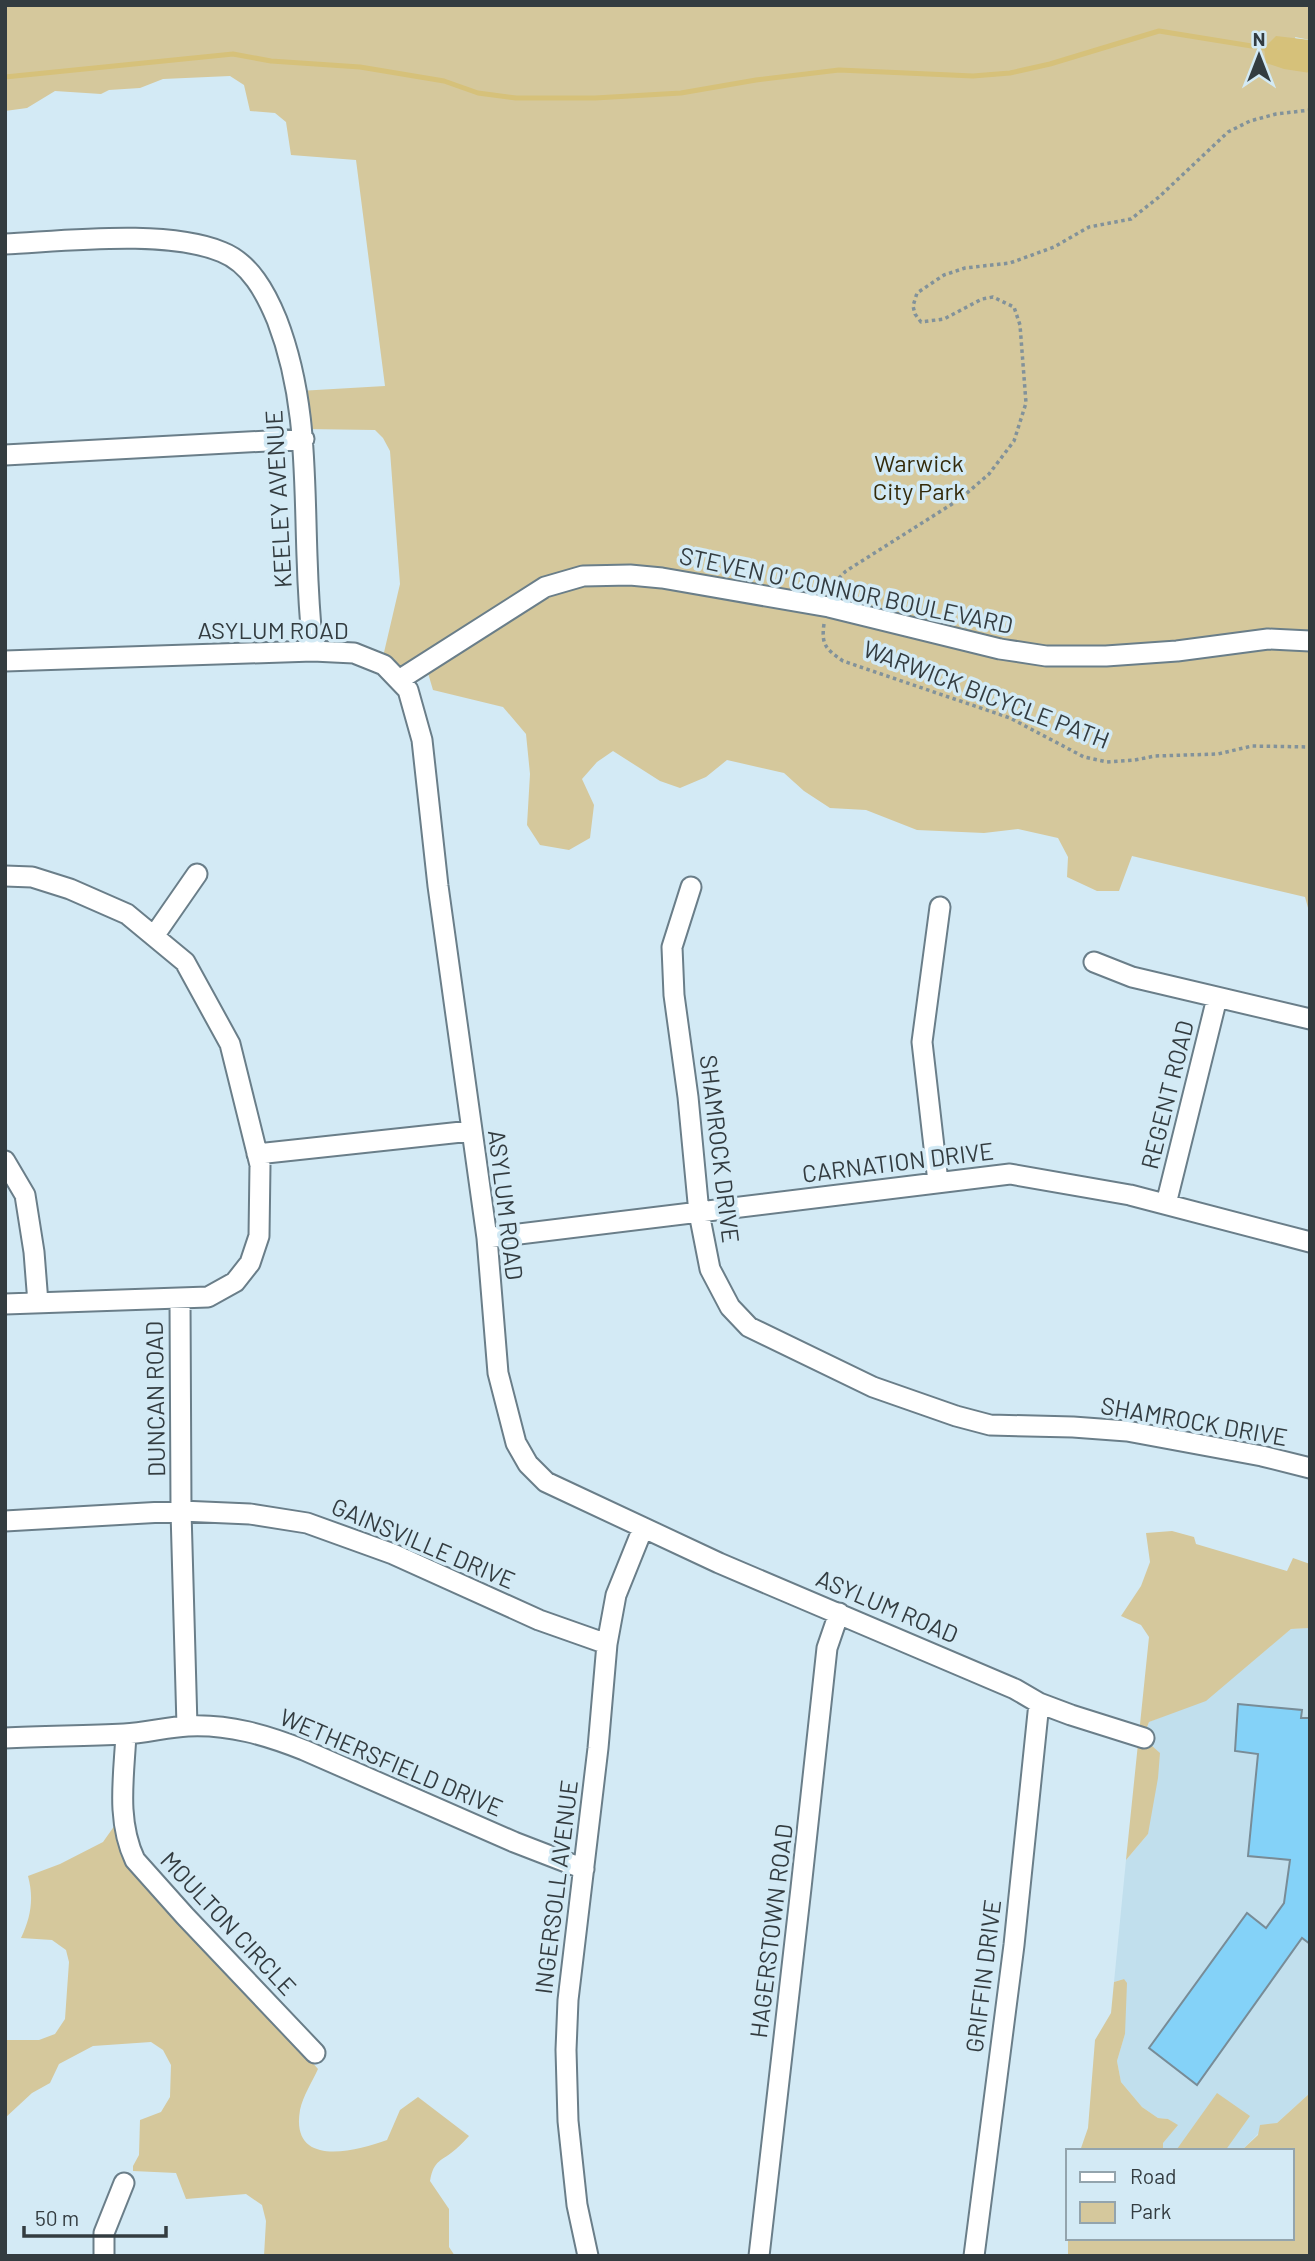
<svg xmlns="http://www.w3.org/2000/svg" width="1315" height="2261" viewBox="0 0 1315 2261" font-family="Barlow,sans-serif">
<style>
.built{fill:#c1dfed}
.green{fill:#d5c89c}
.water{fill:#d6c17a}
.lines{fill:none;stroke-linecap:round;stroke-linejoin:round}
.stream{stroke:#d6c17a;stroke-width:5}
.building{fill:#84d2f8;stroke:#788c97;stroke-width:2}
.minor-casing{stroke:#6a7e89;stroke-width:23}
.path{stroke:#82929a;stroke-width:3.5;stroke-dasharray:3.5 3.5;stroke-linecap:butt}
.minor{stroke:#fff;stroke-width:19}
.labels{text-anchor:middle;stroke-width:7;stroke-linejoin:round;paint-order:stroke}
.park-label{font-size:24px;fill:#342b0b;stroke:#d3eaf5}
.street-label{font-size:24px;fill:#333c40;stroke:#d3eaf5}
</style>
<rect width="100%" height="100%" fill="#d3eaf5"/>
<path class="built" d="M1310 1628V2093L1277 2123 1258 2134 1241 2151H1163L1162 2143 1177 2125 1168 2119 1158 2118 1142 2107 1121 2082 1117 2061 1125 2034 1124 1979 1114 1982 1126 1860 1148 1834 1143 1738 1149 1722 1168 1714 1252 1660 1291 1629Z"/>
<path class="green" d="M5 5H1310V40L1295 37 1304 71 1310 73V915L1305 897 1132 856 1119 891H1097L1067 877 1068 857 1058 838 1018 829 984 833 917 830 866 810 830 808 804 791 784 773 727 760 706 777 680 788 660 781 613 751 597 762 582 779 594 805 590 838 569 850 540 845 527 825 530 774 526 734 503 707 433 690 425 663 401 678 382 661 400 584 390 451 383 438 375 430 306 429 299 391 385 386 356 160 291 155 286 122 275 113 250 111 244 85 230 76 163 79 140 88 109 90 101 94 55 91 27 108 5 111Z
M1172 1531 1194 1537 1196 1544 1287 1571 1293 1558 1310 1564V1628L1291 1629 1206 1701 1149 1722 1143 1738 1160 1753 1158 1778 1148 1834 1126 1860 1149 1637 1141 1625 1121 1616 1141 1586 1150 1562 1146 1533Z
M120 1818 136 1860 318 2069C312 2082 303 2096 300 2110 290 2168 354 2152 387 2140L400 2110 418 2097 469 2136C465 2140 461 2145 456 2149 441 2162 434 2159 430 2181L449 2209V2247L455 2256H264L266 2221 262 2205 246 2194 186 2199 176 2173 133 2171V2166L139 2155 140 2120 161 2112 170 2097 171 2065 163 2050 151 2042 93 2046 59 2064 50 2083 32 2093 5 2118V2040H39L55 2034 65 2019 69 1962 66 1950 52 1940 21 1938C31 1917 34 1898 28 1876L60 1864 103 1842Z
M1124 1979 1127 1983 1125 2034 1117 2061 1121 2082 1142 2107 1158 2118 1168 2119 1178 2125 1163 2143V2151H1080L1088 2128 1095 2040 1111 2013 1114 1982Z
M1217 2093 1250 2116 1225 2151H1179L1177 2149Z
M1310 2093V2256H1068V2238H1292V2151H1241L1258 2135 1260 2125 1277 2123Z"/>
<path class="water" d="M1276 36 1310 40V73L1284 69 1266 63 1264 48Z"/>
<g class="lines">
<path class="stream" d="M5 77 233 54 271 61 360 67 444 81 478 93 516 98H595L681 93 756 80 839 70 973 76 1010 73 1050 64 1159 31 1264 48"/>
</g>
<path class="building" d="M1238 1704 1302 1710 1301 1718H1310V1944L1302 1938 1197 2085 1149 2048 1247 1913 1266 1928 1284 1903 1290 1860 1248 1856 1258 1754 1235 1751Z"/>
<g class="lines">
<defs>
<path id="minor" d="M5 244C66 241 167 229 222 252 250 263 266 293 277 320 307 398 304 474 307 556 308 588 310 620 313 651
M5 455 304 439
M5 661 313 651 354 653 384 665 408 690 422 740 438 886 487 1238 498 1373 516 1443 528 1464 546 1482 719 1563 1015 1689 1039 1703 1071 1715 1144 1738
M399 680 545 587 583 576 630 575 662 578 829 607 1000 649 1046 656H1106L1177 651 1268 639 1310 641
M5 876 32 877 70 889 127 914 185 962 230 1044 260 1165 259 1236 250 1263 235 1282 208 1297 5 1304
M691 887 672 947 674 995 688 1097 699 1213 710 1269 730 1307 749 1327 873 1387 956 1416 990 1425 1073 1427 1127 1431 1262 1456 1310 1468
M154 936 197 874
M1094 962 1132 977 1310 1019
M257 1154 471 1131
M5 1161 25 1195 34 1252 38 1303
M938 1182 922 1042 940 907
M1166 1204 1217 998
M487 1238 1010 1174 1130 1195 1310 1242
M180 1299 181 1511 187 1726
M5 1521 181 1511 250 1514 307 1523 393 1554 539 1620 607 1644
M126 1734C124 1776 116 1820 135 1860L185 1916 315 2053
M5 1738C45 1736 85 1736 124 1734 146 1733 167 1727 188 1726 229 1724 266 1735 304 1750L514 1842 584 1869
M104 2256V2233L124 2183
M588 2256 577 2205 568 2121 566 2050 568 2000 598 1748 607 1644 616 1595 643 1528
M759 2256 801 1888 827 1648 839 1613
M974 2256 1014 1945 1039 1703"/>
</defs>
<use href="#minor" class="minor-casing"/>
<path class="path" d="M832 590 834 583 846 571 960 499 989 474 1014 441 1026 403 1020 325 1014 307 993 297 982 299 944 319 921 322 915 314 913 306 917 293 944 275 965 268 1010 263 1054 247 1089 227 1131 219 1159 197 1228 132 1250 121 1276 114 1310 110
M824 624C821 645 826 649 843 661L1010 718 1084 757 1107 762 1135 760 1155 756 1218 754 1252 746 1310 747"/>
<use href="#minor" class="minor"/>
</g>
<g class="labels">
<g class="park-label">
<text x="919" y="472">Warwick<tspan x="919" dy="28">City Park</tspan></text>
</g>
<g class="street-label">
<text transform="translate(279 499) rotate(-93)" y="8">KEELEY AVENUE</text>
<text transform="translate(846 591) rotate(12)" y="8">STEVEN O' CONNOR BOULEVARD</text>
<text x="273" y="639">ASYLUM ROAD</text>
<text transform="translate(986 695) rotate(21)" y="8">WARWICK BICYCLE PATH</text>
<text transform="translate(1168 1095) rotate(-76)" y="8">REGENT ROAD</text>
<text transform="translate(719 1149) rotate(83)" y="8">SHAMROCK DRIVE</text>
<text transform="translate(898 1163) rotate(-7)" y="8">CARNATION DRIVE</text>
<text transform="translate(505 1205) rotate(83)" y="8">ASYLUM ROAD</text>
<text transform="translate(156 1399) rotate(-91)" y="8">DUNCAN ROAD</text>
<text transform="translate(1194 1422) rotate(10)" y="8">SHAMROCK DRIVE</text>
<text transform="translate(423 1544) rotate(23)" y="8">GAINSVILLE DRIVE</text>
<text transform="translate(887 1607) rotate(23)" y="8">ASYLUM ROAD</text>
<text transform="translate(391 1763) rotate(23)" y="8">WETHERSFIELD DRIVE</text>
<text transform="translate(557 1887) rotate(-83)" y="8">INGERSOLL AVENUE</text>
<text transform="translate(228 1924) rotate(47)" y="8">MOULTON CIRCLE</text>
<text transform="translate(772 1931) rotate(-83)" y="8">HAGERSTOWN ROAD</text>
<text transform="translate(984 1976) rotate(-83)" y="8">GRIFFIN DRIVE</text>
</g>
</g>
<rect width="1315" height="2261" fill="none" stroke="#333c40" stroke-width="14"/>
<rect x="1066" y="2149" width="228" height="91" fill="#d3eaf5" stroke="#93a4ad" stroke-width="2"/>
<rect x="1080" y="2172" width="35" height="10" fill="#ffffff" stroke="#93a4ad" stroke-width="2"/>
<text x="1130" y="2184" font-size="21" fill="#333c40">Road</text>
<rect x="1080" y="2202" width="35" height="21" fill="#d5c89c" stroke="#93a4ad" stroke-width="2"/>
<text x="1130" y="2219" font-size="21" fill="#333c40">Park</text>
<g transform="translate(1259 56)" stroke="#d3eaf5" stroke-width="5" paint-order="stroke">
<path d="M0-5L12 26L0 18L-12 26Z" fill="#333c40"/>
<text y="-10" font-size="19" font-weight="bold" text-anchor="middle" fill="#333c40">N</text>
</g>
<path d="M24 2226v10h142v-10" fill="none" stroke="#333c40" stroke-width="3.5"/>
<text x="35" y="2226" font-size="21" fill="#333c40" stroke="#d3eaf5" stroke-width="5" paint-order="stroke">50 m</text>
</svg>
